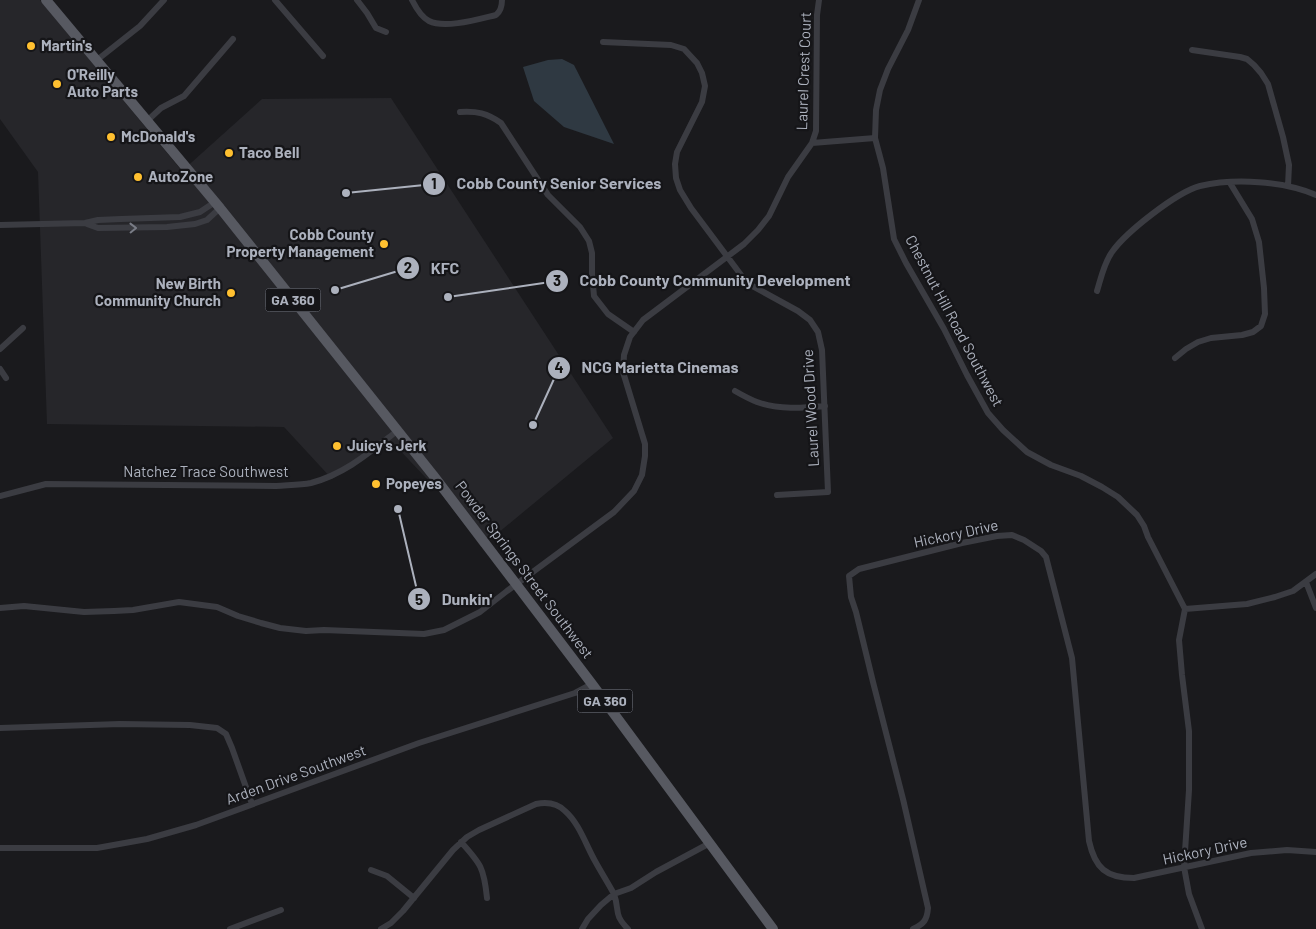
<svg xmlns="http://www.w3.org/2000/svg" width="1316" height="929" viewBox="0 0 1316 929" font-family="Barlow,sans-serif">
<style>
.built{fill:#26262a}
.water{fill:#2f3942}
.lines{fill:none;stroke-linecap:round;stroke-linejoin:round}
.minor{stroke:#3b3c42;stroke-width:6}
.primary{stroke:#575961;stroke-width:10}
.oneway{stroke:#797c86}
.poi-dot{fill:#ffc030;stroke:#151518;stroke-width:2}
.labels{text-anchor:middle;stroke-width:4.5;stroke-linejoin:round;paint-order:stroke}
.shield{fill:#151518;stroke:#7f828c;stroke-width:1}
.shield-label{font-size:14px;font-weight:bold;fill:#acb1bd}
.poi-label{font-size:15px;font-weight:bold;fill:#acb1bd;stroke:#151518;text-anchor:start}
.street-label{font-size:15px;fill:#acb1bd;stroke:#151518}
.leader{fill:none;stroke:#acb1bd;stroke-width:2}
.callout-dot{fill:#acb1bd;stroke:#151518;stroke-width:2}
.mark-label{font-size:15px;text-anchor:middle;font-weight:bold;fill:#111}
.callout-label{font-size:16px;text-anchor:middle;font-weight:bold;fill:#acb1bd;stroke:#151518;stroke-width:4.5;stroke-linejoin:round;paint-order:stroke}
</style>
<rect width="100%" height="100%" fill="#1a1a1d"/>
<path class="built" d="M0 0H40L182 171 262 99 391 98 613 438 481 547 443 496 393 443 380 448 332 479 284 427 47 424 38 172 0 119Z"/>
<path class="water" d="M562 59 574 65 614 144 564 127 534 101 523 67 548 60Z"/>
<g class="lines">
<path class="minor" d="M275 0 323 56
M357 0 367 13 376 28 386 32
M412 0C416 8 421 17 429 21 445 29 479 19 496 15 501 11 502 6 502 0
M919 0 908 30 888 69 880 90 876 110 875 138 883 168 894 239 906 263 944 329 967 375 988 413 1003 430 1027 452 1051 465 1081 476 1102 487 1118 497 1137 515 1144 526 1148 537 1185 609 1179 640 1182 675 1189 731V790L1184 867 1189 894 1202 929
M603 42 671 45 684 49 697 63 702 73 705 86 702 102 677 152 675 164 676 178 680 190 691 208 747 283 798 311 810 320 818 332 822 350 828 492 777 495
M1192 50 1240 57 1247 59 1254 65 1261 73 1268 84 1283 137 1289 165 1288 186
M97 60 140 26 164 0
M460 112C477 111 487 113 501 123L548 195 580 227 589 241 592 253V274L594 296 608 314 634 332
M147 121 161 108 184 96 233 39
M812 143 816 131 817 15 819 0
M87 224 98 228 167 227 195 224 207 220 220 208
M0 225 85 223 98 220 121 219 180 217 200 212 215 202
M1097 291C1101 278 1104 263 1112 252 1126 232 1177 192 1200 186 1235 178 1283 181 1316 195
M0 349 23 328
M1175 358 1186 349 1198 342 1211 338 1242 335 1253 332 1261 326 1265 314 1264 288 1259 242 1252 219 1230 183
M0 369 6 378
M735 391C742 395 749 399 757 402 778 410 803 408 825 406
M0 496 46 484 276 486C288 485 300 485 311 483 345 474 370 452 397 431
M1306 582 1316 608
M0 608 24 606 84 612 114 611 133 610 179 602 217 607 238 616 261 623 280 628 306 631 324 630 424 634 444 630 480 612 507 591 614 512 634 491 642 475 645 456V444L623 372 624 355 630 337 643 320 744 244 758 230 769 216 788 177 812 143 875 138
M1185 609 1247 604 1275 597 1293 591 1316 574
M0 728 120 724 190 725 217 728 226 734 232 748 252 804
M461 842C481 864 484 868 487 898
M0 848H97L147 839 196 825 419 743 575 693 592 684
M371 870 387 876 414 898
M230 929 281 910
M381 929 391 923 403 911 453 850 467 837 479 830 536 804C546 802 557 803 565 811 579 823 586 845 595 861 601 872 608 883 614 894 620 911 613 914 628 929
M582 929 588 919 601 905 614 894 631 888 656 872 710 843
M913 929C924 924 927 920 928 908L903 799 873 682 856 612 851 597 849 576 859 569 962 543 997 536 1012 535 1024 540 1041 551 1046 557 1072 658 1089 841C1095 868 1106 878 1134 878L1251 853 1287 850 1316 852"/>
<path class="primary" d="M46 0 220 208 433 475 592 684 773 929"/>
</g>
<defs><path id="oneway-chevron" d="M-2-3.5L2.5 0L-2 3.5" fill="none" stroke-width="1.6" stroke-linecap="round" stroke-linejoin="round" transform="scale(1.25)"/></defs>
<use class="oneway" href="#oneway-chevron" transform="translate(133 228) rotate(-1)"/>
<g class="poi-dot">
<circle cx="31" cy="46" r="5"/>
<circle cx="57" cy="84" r="5"/>
<circle cx="111" cy="137" r="5"/>
<circle cx="229" cy="153" r="5"/>
<circle cx="138" cy="177" r="5"/>
<circle cx="384" cy="244" r="5"/>
<circle cx="231" cy="293" r="5"/>
<circle cx="337" cy="446" r="5"/>
<circle cx="376" cy="484" r="5"/>
</g>
<g class="labels">
<g class="shield">
<rect x="265.5" y="288.5" width="55" height="23" rx="4"/>
<rect x="577.5" y="689.5" width="55" height="23" rx="4"/>
</g>
<g class="shield-label">
<text x="293" y="305">GA 360</text>
<text x="605" y="706">GA 360</text>
</g>
<g class="poi-label">
<text x="41" y="51">Martin's</text>
<text x="67" y="80">O'Reilly<tspan x="67" dy="17">Auto Parts</tspan></text>
<text x="121" y="142">McDonald's</text>
<text x="239" y="158">Taco Bell</text>
<text x="148" y="182">AutoZone</text>
<text x="374" y="240" text-anchor="end">Cobb County<tspan x="374" dy="17">Property Management</tspan></text>
<text x="221" y="289" text-anchor="end">New Birth<tspan x="221" dy="17">Community Church</tspan></text>
<text x="347" y="451">Juicy's Jerk</text>
<text x="386" y="489">Popeyes</text>
</g>
<g class="street-label">
<text transform="translate(804 71) rotate(-88)" y="5">Laurel Crest Court</text>
<text transform="translate(954 321) rotate(62)" y="5">Chestnut Hill Road Southwest</text>
<text transform="translate(811 408) rotate(-93)" y="5">Laurel Wood Drive</text>
<text x="206" y="477">Natchez Trace Southwest</text>
<text transform="translate(956 534) rotate(-12)" y="5">Hickory Drive</text>
<text transform="translate(524 570) rotate(53)" y="5">Powder Springs Street Southwest</text>
<text transform="translate(296 775) rotate(-20)" y="5">Arden Drive Southwest</text>
<text transform="translate(1205 851) rotate(-12)" y="5">Hickory Drive</text>
</g>
</g>
<path class="leader" d="M346 193L434 184M335 290L408 268M448 297L557 281M533 425L559 368M398 509L419 599"/>
<g class="callout-dot">
<circle cx="346" cy="193" r="5"/>
<circle cx="335" cy="290" r="5"/>
<circle cx="448" cy="297" r="5"/>
<circle cx="533" cy="425" r="5"/>
<circle cx="398" cy="509" r="5"/>
<circle cx="434" cy="184" r="12"/>
<circle cx="408" cy="268" r="12"/>
<circle cx="557" cy="281" r="12"/>
<circle cx="559" cy="368" r="12"/>
<circle cx="419" cy="599" r="12"/>
</g>
<g class="mark-label">
<text x="434" y="189">1</text>
<text x="408" y="273">2</text>
<text x="557" y="286">3</text>
<text x="559" y="373">4</text>
<text x="419" y="605">5</text>
</g>
<g class="callout-label">
<text x="559" y="189">Cobb County Senior Services</text>
<text x="445" y="274">KFC</text>
<text x="715" y="286">Cobb County Community Development</text>
<text x="660" y="373">NCG Marietta Cinemas</text>
<text x="467" y="605">Dunkin'</text>
</g>
</svg>
